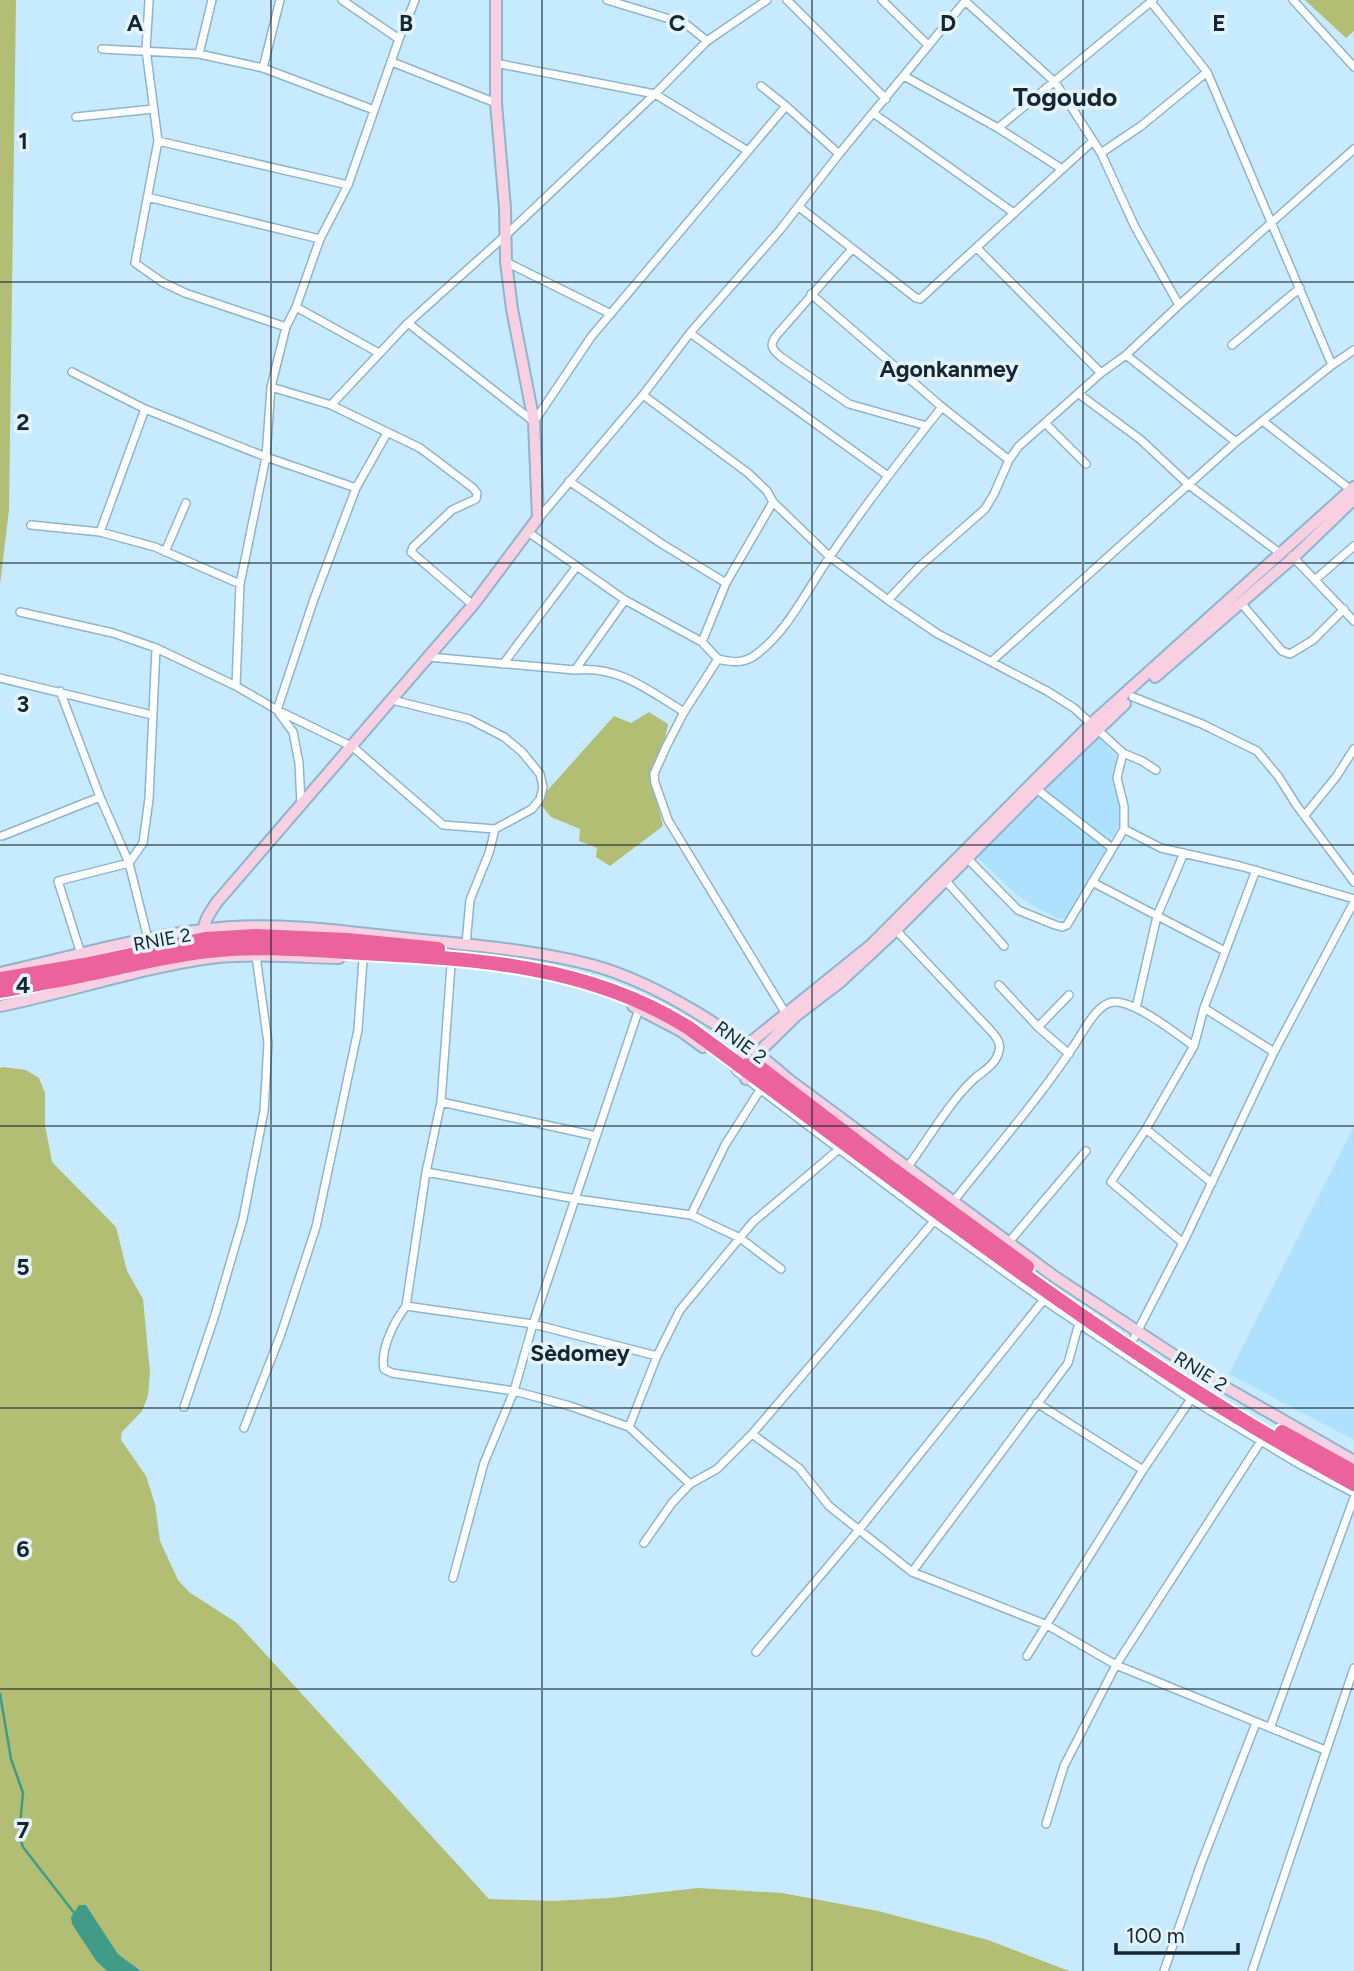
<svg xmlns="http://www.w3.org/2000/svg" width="1354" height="1971" viewBox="0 0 1354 1971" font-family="Figtree,sans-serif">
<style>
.built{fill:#aee0ff}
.green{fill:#b2be73}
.water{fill:#409c87}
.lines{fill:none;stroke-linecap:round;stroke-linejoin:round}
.stream{stroke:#409c87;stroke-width:2.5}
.street-casing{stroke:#8db5cf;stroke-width:10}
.secondary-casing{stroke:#8db5cf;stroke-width:14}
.highway-casing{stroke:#fff;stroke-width:18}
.street{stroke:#fff;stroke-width:7}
.secondary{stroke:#f9d0e2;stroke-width:10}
.highway{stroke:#ea639d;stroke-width:14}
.grid{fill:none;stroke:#162630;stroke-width:2;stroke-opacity:0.55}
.labels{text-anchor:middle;stroke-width:7;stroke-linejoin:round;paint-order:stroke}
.street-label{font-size:19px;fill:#162630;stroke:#e4f4ff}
.quarter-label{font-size:23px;font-weight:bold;fill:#162630;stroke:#e4f4ff}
.district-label{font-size:26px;font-weight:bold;fill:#162630;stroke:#e4f4ff}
.grid-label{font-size:23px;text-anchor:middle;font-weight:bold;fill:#162630;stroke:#e4f4ff;stroke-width:7;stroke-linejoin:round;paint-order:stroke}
</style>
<rect width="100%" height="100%" fill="#c8eaff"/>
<path class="built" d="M1095 733 1118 758 1114 770 1117 797 1122 809 1120 824 1067 918 1059 919 1032 905 1016 894 974 854Z
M1354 1126V1440L1229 1374Z"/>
<path class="green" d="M0 0H16L9 510 0 585Z
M1305 0H1354V31L1346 38Z
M649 712 668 724 664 744 651 775 663 826 610 866 596 857 597 848 579 841 580 829 551 817 538 801 614 716 631 723Z
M3 1067 26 1070 39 1078 45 1093V1125L52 1162 116 1227 127 1271 143 1299 150 1372 148 1396 142 1411 122 1432 121 1440 146 1476 155 1504 160 1541 178 1580 189 1592 237 1623 489 1899 551 1901 610 1898 698 1888 782 1893 878 1911 988 1940 1069 1971H141L118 1954 86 1905 97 1962 107 1971H0V1068Z"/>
<path class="water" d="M79 1905H86L118 1954 141 1971H107L97 1962 72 1924 71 1917Z"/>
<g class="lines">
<path class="stream" d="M0 1694 11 1759 23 1793 19 1835 23 1847 75 1914"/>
<defs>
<path id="street" d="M342 0 399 39
M607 0 686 24 707 41
M787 0 886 99
M882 0 928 45
M1293 0 1354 67
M149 1 146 50 158 141 135 263 162 282 185 293 286 327
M965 1 1055 82 1101 153 1135 227 1179 305
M1151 2 1207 72 1332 365
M102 49 199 54 263 68 374 110
M199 54 212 0
M392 62 496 103
M495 63 655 94 748 151
M263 68 280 0
M904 76 998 128 1062 169
M761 86 786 106 839 154
M873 113 1014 213
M76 117 153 109
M998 128 1153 0
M158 141 348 185
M1101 153 1141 126 1207 72
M147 197 320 239
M799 207 916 298 920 299 1093 141
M977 248 1101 373
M852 249 776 336C769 346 772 349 781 357L849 404 927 426
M506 262 611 314
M811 294 942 407 1009 460
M296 307 379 353
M408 323 534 422 591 337 786 106
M690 333 888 476
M1232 345 1300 288
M1126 355 1236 442
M72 372 145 409 266 457 356 488
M271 387 331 405 420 448 473 488 477 493 476 499 452 510 413 547 411 552 473 605
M1079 394 1141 440 1189 485 1281 554
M643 395 748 473 767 491 773 502 830 557 888 600 938 634 1047 691 1074 708 1123 753 1117 778 1124 806V829L1067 925 1062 927 1055 925 1018 910 966 857
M331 405 408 323 506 235 655 94 707 41 767 0
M1264 422 1351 490
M1045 423 1086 464
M569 481 662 544 726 583
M539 518 643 395 690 333 780 230 839 154 966 0
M31 525 100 532 155 547 240 584
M100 532 145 409
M528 532 625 600 702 642 718 659C730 662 742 664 754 656 787 633 806 591 829 558 864 506 903 456 942 407
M165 552 186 503
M1292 556 1354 621
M1316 579 1354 546
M888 600 919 567 985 509 994 494 1009 460 1018 447 1101 373 1126 355 1179 305 1354 149
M1241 603 1282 651 1290 654 1313 640 1344 609
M20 612 113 633 156 648 236 686 277 710 353 747 443 825 495 829 532 809 540 799 543 787 540 774 522 752 504 737 469 719 392 700
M702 642 726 583 773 502
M428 657 575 670C618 665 648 690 684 712
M718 659 684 712 666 747 654 774 655 783 668 820 786 1014
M992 661 1236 442 1332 365 1354 350
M503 664 577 566
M575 670 625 600
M0 678 152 715
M236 686 240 584 266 457 271 387 286 327 296 307 320 239 348 185 399 39 415 0
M60 691 100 797 129 863 148 939
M1133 697 1202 724 1257 751 1278 776 1297 806 1354 882
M277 710 314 599 356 488 387 433
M279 713 293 732 299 763 301 804
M1123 753 1142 761 1156 770
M1034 787 1112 848
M1305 815 1336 777 1354 749
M1124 829 1161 848 1240 866 1354 899
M2 836 100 797
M946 881 1004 946
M1092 882 1225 951
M896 930 992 1032C997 1038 1001 1043 999 1051 996 1065 983 1071 974 1079 950 1101 927 1141 907 1168
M466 944 470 900 489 853 495 829
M81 954 58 881 129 863 143 843 149 799 156 648
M451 965 441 1102 426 1172 406 1306C394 1322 380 1349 384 1369L392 1373 514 1391 570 1406 629 1427 690 1484
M999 985 1038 1027
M1069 995 1038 1027 1069 1054
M1136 1008 1157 916 1184 853
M1204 1008 1274 1052
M736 1071 934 1221 1044 1300 1191 1399 1299 1464 1354 1493
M441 1102 596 1136
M1146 1129 1212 1183
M426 1172 576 1199 691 1215 740 1238 781 1269
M953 1202C994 1150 1039 1099 1075 1044 1083 1032 1095 1008 1109 1003 1129 995 1177 1035 1194 1046
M691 1215 725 1145 760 1090
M1009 1242 1086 1151
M1183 1243 1111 1182 1146 1129 1194 1046 1204 1008 1256 870
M406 1306 533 1324 657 1356
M1133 1340 1183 1243 1274 1052 1354 902
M1037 1403 1143 1470
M184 1407 215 1315 243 1219 264 1111 268 1043 256 956
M629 1427 657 1356 680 1310 753 1222 839 1149
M244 1428 281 1334 316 1227 358 1030 363 959
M752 1434 799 1468 829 1506 912 1572 1047 1625 1116 1665 1325 1750
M644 1543 672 1503 690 1484 717 1469 752 1434 934 1221
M912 1572 1068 1363 1079 1323
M453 1578 484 1463 514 1391 533 1324 639 1009
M756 1652 858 1531 1046 1297
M1027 1656 1143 1470 1191 1399
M1270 1728 1354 1498
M1046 1824 1064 1766 1116 1665 1261 1441
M1164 1971 1201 1864 1256 1723
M1252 1971 1354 1668"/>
<path id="secondary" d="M1155 677 1295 556 1354 499
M204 934C202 923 211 911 217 902L473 605 538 518 534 422 512 309 506 262 505 208 496 103V0
M0 973C67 958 134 938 202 930 269 921 337 930 403 938 466 945 531 949 592 965 658 983 737 1034 788 1079L1055 1277 1204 1375 1354 1461
M0 1006C70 992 138 968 210 958 252 953 296 957 339 958
M633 1006 681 1031 703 1047
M737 1068 746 1046 871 945 1092 723 1354 487
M746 1079 758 1053 797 1015 839 983 896 930 1036 789 1125 704"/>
<path id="highway" d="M0 979 84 965 205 939 256 936 348 940 438 949
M0 991C30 985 59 981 89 974 129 966 168 955 209 951 260 945 311 950 362 953 477 959 589 965 689 1028 906 1187 1116 1356 1354 1484
M751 1061 891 1168 1027 1267
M1282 1432 1354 1472"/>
</defs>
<use href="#street" class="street-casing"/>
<use href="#secondary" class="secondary-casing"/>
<use href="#highway" class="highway-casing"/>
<use href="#street" class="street"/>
<use href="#secondary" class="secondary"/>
<use href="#highway" class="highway"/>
</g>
<path class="grid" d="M271 0V1971M542 0V1971M812 0V1971M1083 0V1971M0 282H1354M0 563H1354M0 845H1354M0 1126H1354M0 1408H1354M0 1689H1354"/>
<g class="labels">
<g class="street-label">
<text transform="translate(162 939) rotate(-10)" y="7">RNIE 2</text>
<text transform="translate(741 1042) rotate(36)" y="7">RNIE 2</text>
<text transform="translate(1201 1371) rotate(32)" y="7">RNIE 2</text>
</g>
<g class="quarter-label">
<text x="949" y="377">Agonkanmey</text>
<text x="580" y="1361">Sèdomey</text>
</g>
<g class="district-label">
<text x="1065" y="106">Togoudo</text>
</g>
</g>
<g class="grid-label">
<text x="135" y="31">A</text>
<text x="406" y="31">B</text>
<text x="677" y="31">C</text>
<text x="948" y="31">D</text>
<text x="1219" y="31">E</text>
<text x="23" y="149">1</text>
<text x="23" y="430">2</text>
<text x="23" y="712">3</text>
<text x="23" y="993">4</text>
<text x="23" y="1275">5</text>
<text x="23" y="1557">6</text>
<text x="23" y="1838">7</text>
</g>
<path d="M1116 1943v10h122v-10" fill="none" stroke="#162630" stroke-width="3.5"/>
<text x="1126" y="1943" font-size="21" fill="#162630" stroke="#e4f4ff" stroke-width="5" paint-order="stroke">100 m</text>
</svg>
